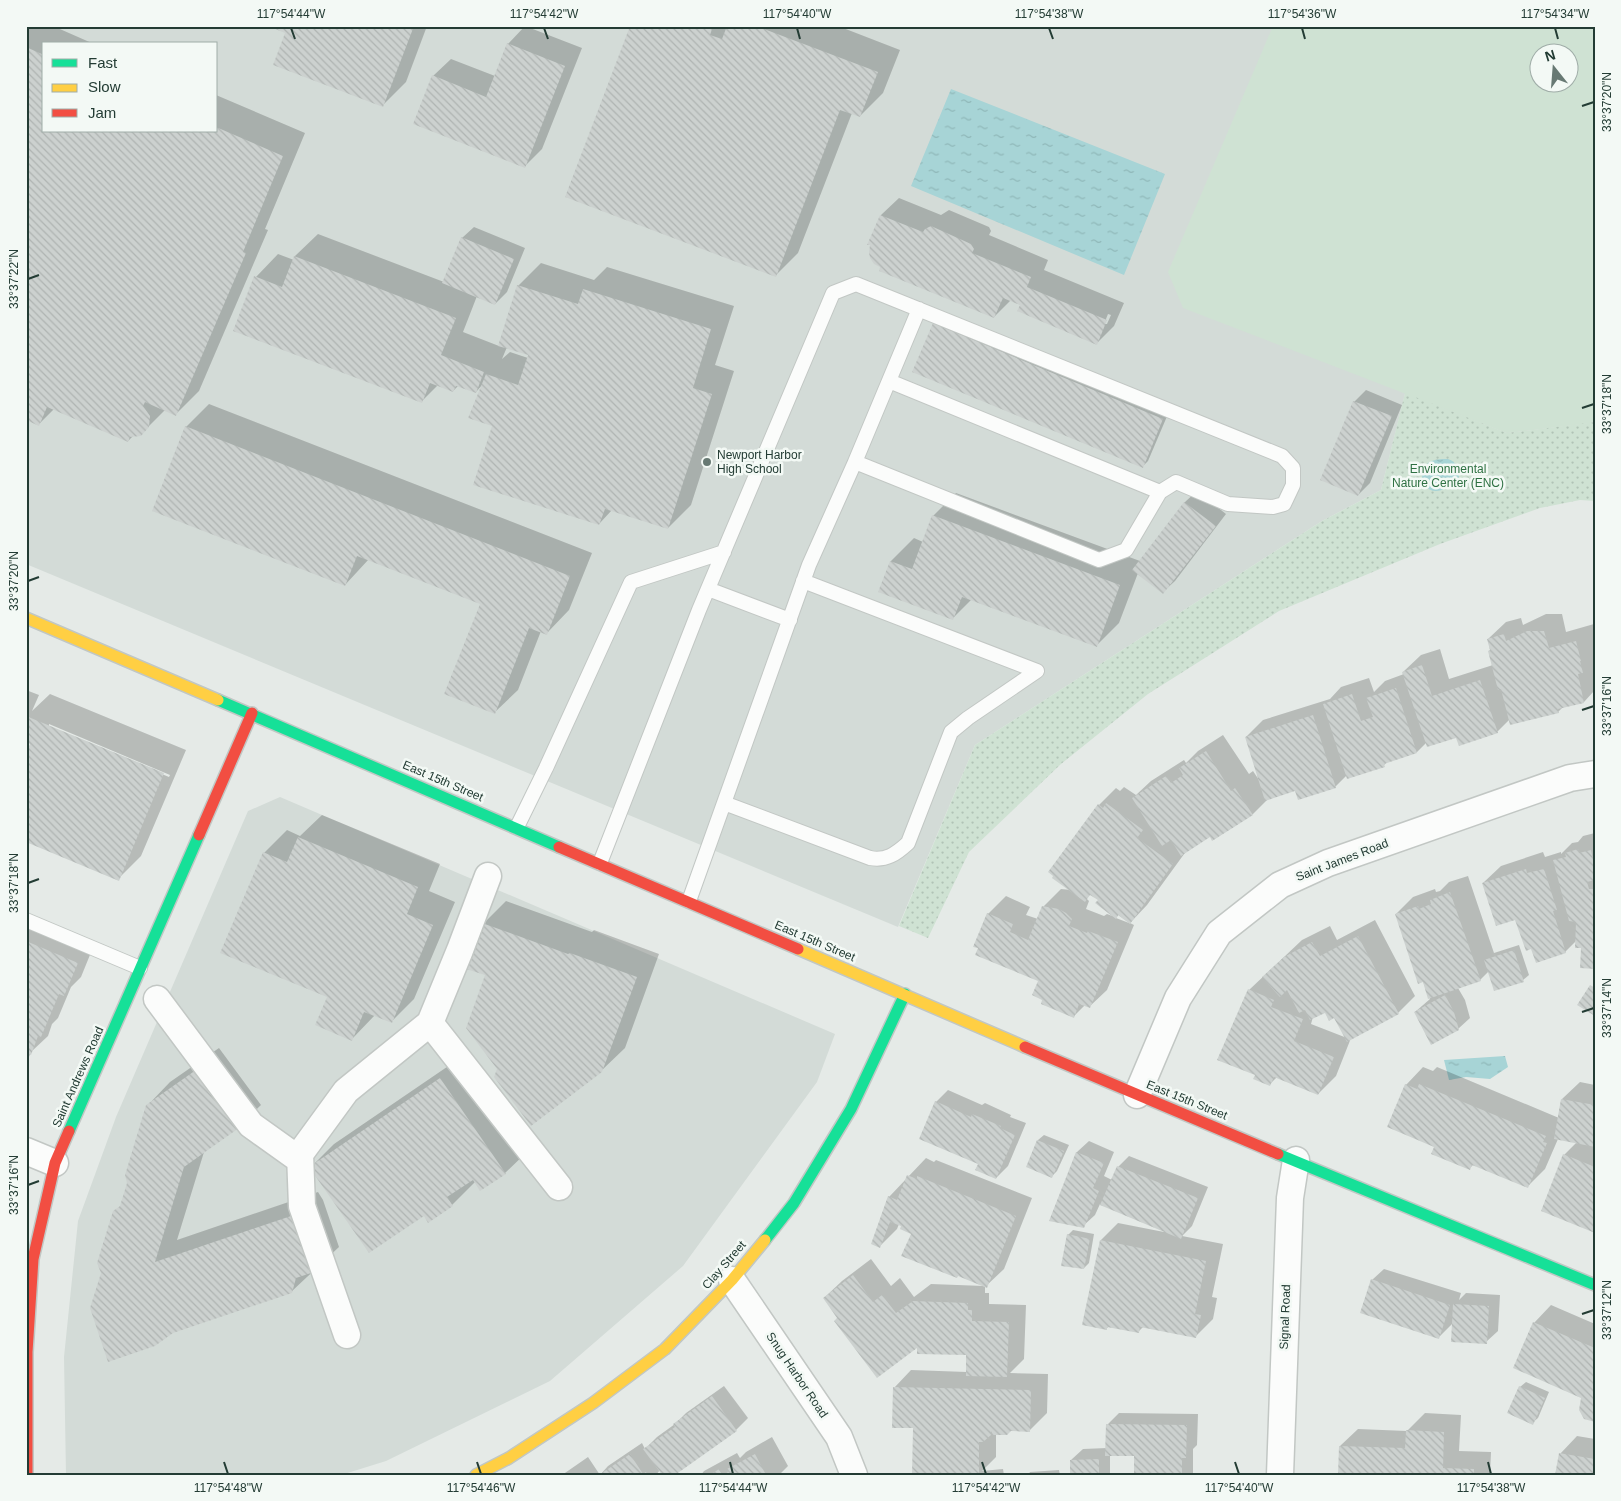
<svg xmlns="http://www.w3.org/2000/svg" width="1621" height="1501" viewBox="0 0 1621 1501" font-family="Arial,sans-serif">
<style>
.built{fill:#d3dbd7;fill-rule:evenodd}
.grass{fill:#cfe2d3;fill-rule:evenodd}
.park{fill:url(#park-dots)}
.water{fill:url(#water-ripples)}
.shadow{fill:#0003;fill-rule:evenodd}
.building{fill:url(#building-back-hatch)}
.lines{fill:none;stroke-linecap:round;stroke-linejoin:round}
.lane-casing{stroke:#c2c7c4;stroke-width:16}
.street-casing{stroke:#c2c7c4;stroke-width:29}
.fast-casing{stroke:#c1c7c4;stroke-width:14}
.slow-casing{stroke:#c1c7c4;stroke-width:14}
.jam-casing{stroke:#c1c7c4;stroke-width:14}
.lane{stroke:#fbfcfb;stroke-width:14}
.street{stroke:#fbfcfb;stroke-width:26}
.fast{stroke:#16e098;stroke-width:11}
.slow{stroke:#ffcf43;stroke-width:11}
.jam{stroke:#f24e42;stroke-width:11}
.ticks{fill:none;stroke:#233c34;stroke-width:2}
.poi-dot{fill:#677973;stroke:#f3f9f5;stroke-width:2}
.labels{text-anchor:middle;stroke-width:5;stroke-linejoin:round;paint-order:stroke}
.poi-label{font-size:12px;fill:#233c34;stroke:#f3f9f5;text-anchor:start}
.park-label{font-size:12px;fill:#2f7143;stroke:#f3f9f5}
.street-label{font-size:12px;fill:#233c34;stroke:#f3f9f5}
.neatline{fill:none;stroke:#233c34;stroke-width:2}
.ticks-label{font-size:12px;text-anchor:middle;fill:#233c34}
</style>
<defs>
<pattern id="park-dots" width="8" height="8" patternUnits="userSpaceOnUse" patternTransform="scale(1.25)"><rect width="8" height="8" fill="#cfe2d3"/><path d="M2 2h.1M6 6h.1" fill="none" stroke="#b1c3b6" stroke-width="1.8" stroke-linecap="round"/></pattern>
<pattern id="water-ripples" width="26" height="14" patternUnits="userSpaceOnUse" patternTransform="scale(1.25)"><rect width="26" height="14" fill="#a7d4d6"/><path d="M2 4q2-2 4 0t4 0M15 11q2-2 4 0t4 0" fill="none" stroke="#8fb7b8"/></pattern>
<pattern id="building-back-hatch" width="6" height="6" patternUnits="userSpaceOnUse" patternTransform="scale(1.25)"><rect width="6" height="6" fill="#ccd1cf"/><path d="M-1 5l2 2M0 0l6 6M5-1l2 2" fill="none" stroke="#afb4b2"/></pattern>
</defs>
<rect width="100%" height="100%" fill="#e5eae7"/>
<path class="built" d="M26 26H1595V422L1507 433 1405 394 1381 490 1322 521 975 745 898 927 26 564ZM44 44H216V131H44ZM1538 52H1568V82H1538Z
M280 797 835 1034 817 1082 683 1266 550 1381 386 1461 341 1475H66L64 1357 78 1221 116 1117 248 811Z"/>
<path class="grass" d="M1273 26H1595V420L1591 423 1507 433 1183 308 1168 272ZM1538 52H1568V82H1538Z"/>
<path class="park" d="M1405 393 1507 433 1595 422V501L1580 500 1540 508 1440 544 1279 611 1148 694 1061 764 969 852 928 938 899 926 975 745 1322 521 1381 490Z"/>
<path class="water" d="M951 89 1165 174 1124 275 911 186Z
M1448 459C1457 462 1458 468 1459 477 1427 513 1410 469 1432 461 1437 459 1443 459 1448 459Z
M1505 1056 1508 1067 1490 1079 1466 1077 1449 1080 1444 1060Z"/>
<path class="shadow" d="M26 26H53L94 44H44V131H216V95L305 133 265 229 268 230 199 391 176 414 165 410 141 434 133 436 128 441 54 409 39 424 26 419Z
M271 26H427L406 82 383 105 287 32Z
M525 26 582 48 542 149 525 166 433 76 451 59 495 76 508 44Z
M632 26H838L900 50 883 93 860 116 852 113 798 253 775 276Z
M899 198 941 215 949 210 989 227 991 231 989 235 1048 260 1044 270 1124 303 1114 326 1097 343 1011 300 994 317 882 267 871 245 869 244 881 215ZM1108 314 1111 315 1107 324H1104Z
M474 227 525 248 507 292 495 304 477 296 463 332 499 346 518 286 541 263 594 280 607 267 734 306 715 365 734 371 691 505 668 528 612 510 599 524 494 425 483 384 476 392 459 385 453 391 438 385 422 401 256 277 278 254 294 260 295 256 318 234 444 282 462 238ZM507 347 529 354 528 358 510 352 502 359Z
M939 318 1168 414 1148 461 1142 467 934 324Z
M1366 390 1402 405 1370 483 1358 495 1354 402Z
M209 404 592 553 569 610 547 633 541 631 518 690 495 712 482 603 369 559 345 585 186 427Z
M1197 491 1226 514 1175 581 1163 592 1138 573 1119 623 1096 646 972 599 953 618 880 591 891 561 914 538 923 542 933 516 956 493 1140 561 1185 502Z
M1546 614H1562L1566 632 1594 624 1595 698 1594 691 1584 702 1564 706 1559 711 1511 724 1510 719 1497 732 1457 736 1427 742 1417 752 1388 761 1384 765 1347 775 1335 787 1296 790 1269 798 1253 814 1213 840 1210 836 1187 850 1147 905 1130 923 1134 925 1107 990 1089 1007 1085 1005 1073 1017 1044 999 1039 980 988 914 1006 896 1030 907 1026 915 1038 919 1043 907 1061 889 1071 890 1099 805 1116 788 1120 791 1124 787 1136 795 1151 781 1184 760 1186 763 1198 751 1223 735 1249 774 1253 771 1259 780 1246 737 1263 720 1330 699 1341 687 1369 678 1374 692 1385 681 1404 674 1403 672 1421 655 1440 649 1449 679 1493 665 1488 639 1506 622 1521 618 1523 625ZM1090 894 1099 900 1115 917 1107 914 1104 916 1086 909 1089 901 1086 898ZM1119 914 1129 923 1116 918Z
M26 690 39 695 32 711 50 694 186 750 141 856 118 879 31 743 26 741ZM49 724 170 775 169 777 49 727Z
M322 815 440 864 429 891 455 902 414 999 391 1022 375 1015 352 1039 328 996 264 853 287 830 300 836Z
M1595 833V968L1576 941 1565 952 1532 947 1516 918 1483 883 1501 866 1543 852 1545 857 1561 852V854L1572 843 1578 842 1583 836Z
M1468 876 1494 953 1519 945 1529 975 1523 980 1489 971 1480 980 1458 988 1465 1000 1470 1018 1458 1029 1415 1012 1430 999 1396 914 1413 897 1435 889 1436 892 1440 891 1449 882Z
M506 901 592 932 594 930 659 954 625 1048 601 1071 499 1069 487 974 483 924Z
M26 917 94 945 81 977 71 987 58 1018 52 1024 48 1036 31 1052 26 1064Z
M1375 920 1415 996 1398 1013 1351 1038 1336 1076 1318 1094 1277 1077 1270 1084 1256 1074 1249 990 1302 940 1330 926 1337 940ZM1326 1011 1335 1016 1347 1038 1311 1024 1313 1017Z
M219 1048 261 1105 238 1127 204 1152 177 1240 318 1192 323 1200 339 1247 291 1292 172 1332 123 1204 147 1106 170 1082Z
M463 1056 528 1151 505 1173 475 1182 452 1205 429 1221 424 1214 311 1167 334 1144Z
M1423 1067 1433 1071 1437 1067 1559 1118 1562 1099 1580 1082 1595 1085V1232L1543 1210 1564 1155 1577 1142 1558 1139 1545 1169 1528 1186 1474 1164 1470 1168 1436 1146 1406 1085Z
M948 1090 982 1105 985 1103 1011 1115 1010 1117 1026 1123 1008 1166 996 1178 936 1102Z
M1044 1135 1069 1145 1057 1171 1052 1176 1027 1166 1038 1140Z
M1089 1141 1114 1152 1104 1176 1112 1180 1118 1167 1129 1156 1208 1187 1192 1226 1182 1236 1223 1244 1212 1297 1217 1298 1213 1319 1196 1336 1144 1326 1138 1332 1109 1326 1106 1329 1084 1324 1101 1240 1118 1223 1164 1232V1231L1100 1204 1095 1215 1083 1226 1050 1220 1077 1152Z
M926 1158 934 1162 936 1160 1032 1198 1004 1269 986 1286H985V1293H989V1304L1026 1305 1024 1359 1010 1373 1048 1374 1047 1413 1030 1430H1010L996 1433V1457L982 1471 1003 1469 1004 1475H964L914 1427 894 1388 911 1370 967 1372 968 1354 918 1345 839 1318 824 1298 842 1281 871 1259 891 1286 900 1278 914 1297 931 1284 984 1286 899 1224 897 1229 880 1246 889 1197Z
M1073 1230 1094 1234 1089 1263 1084 1268 1068 1235Z
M1384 1269 1461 1293 1459 1300 1466 1293 1500 1295 1498 1331 1486 1342 1453 1323 1439 1337 1372 1280Z
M1551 1305 1595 1324V1420L1582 1397 1534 1323Z
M1526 1382 1549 1392 1538 1418 1532 1423 1520 1387Z
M724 1386 748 1418 736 1430 673 1475 660 1470 656 1475H562L588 1457 600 1475 608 1466 642 1443 645 1449 657 1437 675 1424 686 1413Z
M1119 1413 1198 1414 1197 1445 1193 1449V1475H1159V1473L1136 1455H1110V1475H1072L1071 1460 1083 1449 1107 1448V1425Z
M1425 1413 1461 1415 1459 1451 1491 1452 1490 1475H1339L1340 1446 1358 1429 1407 1431Z
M1577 1436 1595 1439V1475L1560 1454Z
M772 1437 788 1466 779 1475H701L704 1471 737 1453 740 1458 746 1452Z
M1059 1470 1060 1475H1028L1030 1472Z"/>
<path class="building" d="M268 26H414L383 107 273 65 285 33Z
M630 26H713L710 35 722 39 727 26H756L878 72 860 117 840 110 776 277 565 197Z
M507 43 565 66 525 168 413 124 432 75 486 97Z
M26 47 44 55V131H216V127L283 156 243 252 246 253 176 416 145 402 143 406 150 416 149 427 141 436 130 437 128 442 47 407 39 426 26 420Z
M880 215 923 232 925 229 931 226 971 244 974 249 972 253 1031 277 1027 287 1107 320 1097 345 1017 311 1020 305 1003 298 994 318 879 271 880 267 874 264 870 258 869 252 870 245H867Z
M461 237 514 259 495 305 442 283Z
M294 256 456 318 441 355 484 372 476 393 456 386 453 392 430 383 422 403 233 331 254 276 282 287Z
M517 285 578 304 583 289 711 329 693 388 712 394 668 529 605 509 599 525 473 485 492 426 468 418 486 374 518 385 528 355 498 346Z
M933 323 1163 419 1143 468 912 372Z
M1353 401 1392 416 1358 496 1320 480Z
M185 426 570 576 547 635 529 628 495 714 444 694 480 604 357 556 345 586 152 511Z
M1184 502 1216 526 1163 594 1132 570Z
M932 515 1120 585 1097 647 962 597 953 620 878 592 890 561 912 569Z
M1527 631H1544L1549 648 1576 641 1581 661H1580L1583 673 1578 674 1584 703 1558 709 1559 713 1510 725 1501 689 1498 690 1488 651 1490 650 1487 639 1504 634 1506 641Z
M1422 665 1432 696 1480 680 1498 733 1459 746 1456 738 1427 747 1402 672Z
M1396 688 1417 753 1384 764 1385 767 1347 779 1323 704 1352 694 1361 721 1373 717 1366 698Z
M1313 715 1336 788 1298 800 1295 791 1265 801 1245 737Z
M26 716 164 773 119 881 26 842V752L30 744 26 742Z
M1206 751 1231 791 1235 788 1253 815 1212 841 1210 837 1181 856 1171 840 1162 846 1132 798 1166 776 1171 783 1183 775 1179 768Z
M1106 803 1143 830 1137 838 1173 864 1130 924 1118 915 1116 919 1095 903 1098 900 1090 895 1085 902 1052 878 1053 876 1048 872 1098 804 1103 808Z
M298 837 418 887 407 914 433 925 392 1023 364 1012 352 1041 315 1025 327 997 220 953 263 852 287 862Z
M1578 849 1579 853 1591 850 1593 860 1595 859V880L1587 882 1589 889H1595V969L1580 968 1581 948H1575L1576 922 1569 921 1553 860 1566 857 1565 853Z
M1526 869 1527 873 1544 869 1557 910 1553 911 1566 953 1536 963 1531 949 1526 951 1515 920 1496 926 1482 883Z
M1450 892 1481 981 1428 999 1423 982 1418 984 1395 914 1418 906 1419 909 1431 904 1430 900Z
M1042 906 1059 909 1066 913 1072 919 1069 926 1087 933 1088 931 1118 942 1090 1008 1079 1004 1074 1018 1041 1004 1042 1000 1032 995 1038 981 975 955 978 948 973 947 987 913 1013 924 1010 932 1028 940Z
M482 923 568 954 570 953 637 977 602 1072 531 1126 494 1077 497 1069 466 1028 485 975 466 969Z
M1358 936 1399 1014 1347 1042 1334 1018 1329 1021 1325 1013 1310 1020 1305 1010 1299 1013 1287 990 1280 997 1262 977 1284 957 1312 942 1320 956Z
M26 941 78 963 64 996 59 994 41 1037 38 1036 31 1055 26 1053Z
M1514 950 1524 982 1494 991 1484 960Z
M1590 985 1595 988V1016L1577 1005Z
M1248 989 1274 1000 1271 1007 1303 1019 1294 1041 1334 1057 1318 1095 1274 1077 1270 1086 1253 1079 1255 1075 1217 1060Z
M1445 995 1454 1012 1459 1030 1431 1045 1414 1012Z
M196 1070 239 1128 184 1167 155 1262 294 1215 317 1271 296 1278 292 1293 173 1333 155 1346 108 1362 90 1308 101 1273 97 1263 113 1211 120 1206 127 1183 125 1175 146 1105Z
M440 1078 506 1174 480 1191 473 1180 447 1197 453 1206 428 1223 424 1216 369 1253 309 1167Z
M1405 1084 1417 1089 1419 1084 1546 1136 1543 1142 1547 1143 1528 1188 1472 1165 1470 1170 1431 1154 1434 1147 1387 1127Z
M1561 1099 1595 1105V1147L1554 1139Z
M935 1101 971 1117 972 1114 1001 1126 1000 1128 1015 1135 996 1179 975 1170 978 1164 919 1139Z
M1037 1140 1064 1151 1052 1178 1026 1167Z
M1076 1152 1104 1163 1093 1188 1099 1191 1084 1228 1049 1221Z
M1563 1154 1595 1167V1233L1541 1211Z
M1117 1166 1198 1198 1181 1239 1100 1205Z
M907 1175 917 1179V1176L1016 1216 987 1288 958 1276 957 1278 901 1256 911 1234 900 1229 901 1226 890 1222 880 1248 871 1244 888 1196 897 1200Z
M1067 1234 1090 1239 1084 1269 1061 1266Z
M1100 1240 1206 1261 1195 1314 1201 1315 1196 1338 1140 1327 1139 1333 1107 1327V1330L1082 1325Z
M853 1275 873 1302 882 1295 896 1313 913 1301 968 1303V1310H972V1321L1009 1322 1007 1377 966 1376V1355L917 1354V1348L877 1378 834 1321 837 1318 823 1298Z
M1371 1279 1450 1305 1439 1339 1360 1313Z
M1453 1304 1489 1306 1487 1344 1451 1342Z
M1533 1322 1595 1348V1422L1584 1419 1579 1410 1581 1398 1513 1368Z
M1519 1386 1545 1398 1533 1425 1507 1413Z
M893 1387 1031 1390 1030 1432 1011 1431 1007 1435H993L991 1431V1435L983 1442H979V1475H912L913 1428H892Z
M712 1396 737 1431 675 1475H662L643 1449 675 1427 673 1424Z
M1106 1424 1187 1425 1186 1458H1182V1475L1134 1474V1456H1105Z
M1406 1430 1444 1432 1443 1468 1474 1469V1475H1338L1339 1446 1405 1448Z
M1559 1453 1595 1459V1475H1555Z
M630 1454 643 1474 646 1472 649 1475H599Z
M755 1454 766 1475H724L728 1472 727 1469Z
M1099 1459V1475H1070V1460Z
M719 1469 722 1475H710Z"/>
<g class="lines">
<defs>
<path id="lane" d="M889 381 1160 492
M855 462 919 309
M708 589 790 620
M724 803 870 858C886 861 896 854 908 843L951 732 968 718 1037 671 803 581
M517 827 546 768 631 582 724 552
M600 863 699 610 833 293 856 284 1282 456 1293 468V485L1284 504 1273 507 1228 504 1176 482 1160 492 1126 550 1099 560 855 462 809 565 689 901
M26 920 140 968"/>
<path id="street" d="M157 999 251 1125 300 1160
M430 1023 559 1187
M1137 1095 1178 998 1219 933 1280 885 1328 863 1570 778 1595 774
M26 1151 55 1163
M732 1280 839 1437 854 1475
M347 1335 302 1206 300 1154 346 1091 430 1023 460 950 488 876
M1280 1475 1290 1198 1296 1160"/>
<path id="fast" d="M218 700 559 847
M69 1131 199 835
M1278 1154 1595 1285
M765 1240 794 1203 851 1109 905 994"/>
<path id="slow" d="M26 618 218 700
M798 949 1025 1047
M476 1475 509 1458 593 1403 665 1349 732 1280 765 1240"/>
<path id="jam" d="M199 835 252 713
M559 847 798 949
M1025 1047 1278 1154
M27 1475V1352L33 1259 55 1163 69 1131"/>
</defs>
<use href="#lane" class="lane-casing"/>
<use href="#street" class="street-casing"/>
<use href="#fast" class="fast-casing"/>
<use href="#slow" class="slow-casing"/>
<use href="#jam" class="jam-casing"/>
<use href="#lane" class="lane"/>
<use href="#street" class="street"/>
<use href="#fast" class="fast"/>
<use href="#slow" class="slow"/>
<use href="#jam" class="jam"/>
</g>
<path class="ticks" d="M291 28 295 39M544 28 548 39M797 28 800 39M1049 28 1053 39M1302 28 1305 39M1555 28 1558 39M1582 106 1594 102M28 279 39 275M1582 408 1594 404M28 581 39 577M1582 710 1594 706M28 883 39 879M1582 1012 1594 1008M28 1185 39 1181M1582 1314 1594 1310M224 1462 228 1474M477 1462 481 1474M730 1462 733 1474M982 1462 986 1474M1235 1462 1239 1474M1488 1462 1491 1474"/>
<circle class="poi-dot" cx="707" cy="462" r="5"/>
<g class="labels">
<g class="poi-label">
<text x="717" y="459">Newport Harbor<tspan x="717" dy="14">High School</tspan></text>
</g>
<g class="park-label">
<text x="1448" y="473">Environmental<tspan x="1448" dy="14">Nature Center (ENC)</tspan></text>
</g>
<g class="street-label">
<text transform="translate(443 781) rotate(23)" y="4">East 15th Street</text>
<text transform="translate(1342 860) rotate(-21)" y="4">Saint James Road</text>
<text transform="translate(815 941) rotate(23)" y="4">East 15th Street</text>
<text transform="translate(78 1077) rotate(-66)" y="4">Saint Andrews Road</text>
<text transform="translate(1187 1100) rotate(22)" y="4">East 15th Street</text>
<text transform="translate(724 1265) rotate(-49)" y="4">Clay Street</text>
<text transform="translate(1285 1317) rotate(-88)" y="4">Signal Road</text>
<text transform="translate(797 1375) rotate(56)" y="4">Snug Harbor Road</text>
</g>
</g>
<rect width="1621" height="1501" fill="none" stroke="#f3f9f5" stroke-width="55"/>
<rect x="42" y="42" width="175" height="90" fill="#f3f9f5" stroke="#a0ada8"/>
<rect x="52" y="59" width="25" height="8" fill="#16e098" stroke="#a0ada8"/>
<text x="88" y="68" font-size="15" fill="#233c34">Fast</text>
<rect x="52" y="84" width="25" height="8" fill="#ffcf43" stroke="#a0ada8"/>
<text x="88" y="92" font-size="15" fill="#233c34">Slow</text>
<rect x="52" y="109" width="25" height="8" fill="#f24e42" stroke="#a0ada8"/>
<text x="88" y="118" font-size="15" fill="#233c34">Jam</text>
<g transform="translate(1554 68) rotate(343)"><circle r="24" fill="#f3f9f5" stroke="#a0ada8"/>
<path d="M0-4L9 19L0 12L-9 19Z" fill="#677973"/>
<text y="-8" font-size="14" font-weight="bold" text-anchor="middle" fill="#233c34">N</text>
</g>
<rect x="28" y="28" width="1566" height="1446" class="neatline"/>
<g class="ticks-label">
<text x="291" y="18">117°54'44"W</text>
<text x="544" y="18">117°54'42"W</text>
<text x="797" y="18">117°54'40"W</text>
<text x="1049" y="18">117°54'38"W</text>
<text x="1302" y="18">117°54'36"W</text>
<text x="1555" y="18">117°54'34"W</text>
<text transform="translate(1607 102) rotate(-90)" y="4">33°37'20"N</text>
<text transform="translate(14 279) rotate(-90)" y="4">33°37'22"N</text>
<text transform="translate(1607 404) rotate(-90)" y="4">33°37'18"N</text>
<text transform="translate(14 581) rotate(-90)" y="4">33°37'20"N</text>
<text transform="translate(1607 706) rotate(-90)" y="4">33°37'16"N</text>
<text transform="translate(14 883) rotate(-90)" y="4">33°37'18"N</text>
<text transform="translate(1607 1008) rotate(-90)" y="4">33°37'14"N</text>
<text transform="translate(14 1185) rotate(-90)" y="4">33°37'16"N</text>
<text transform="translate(1607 1310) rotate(-90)" y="4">33°37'12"N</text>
<text x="228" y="1492">117°54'48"W</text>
<text x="481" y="1492">117°54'46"W</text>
<text x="733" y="1492">117°54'44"W</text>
<text x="986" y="1492">117°54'42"W</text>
<text x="1239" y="1492">117°54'40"W</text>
<text x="1491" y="1492">117°54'38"W</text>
</g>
</svg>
